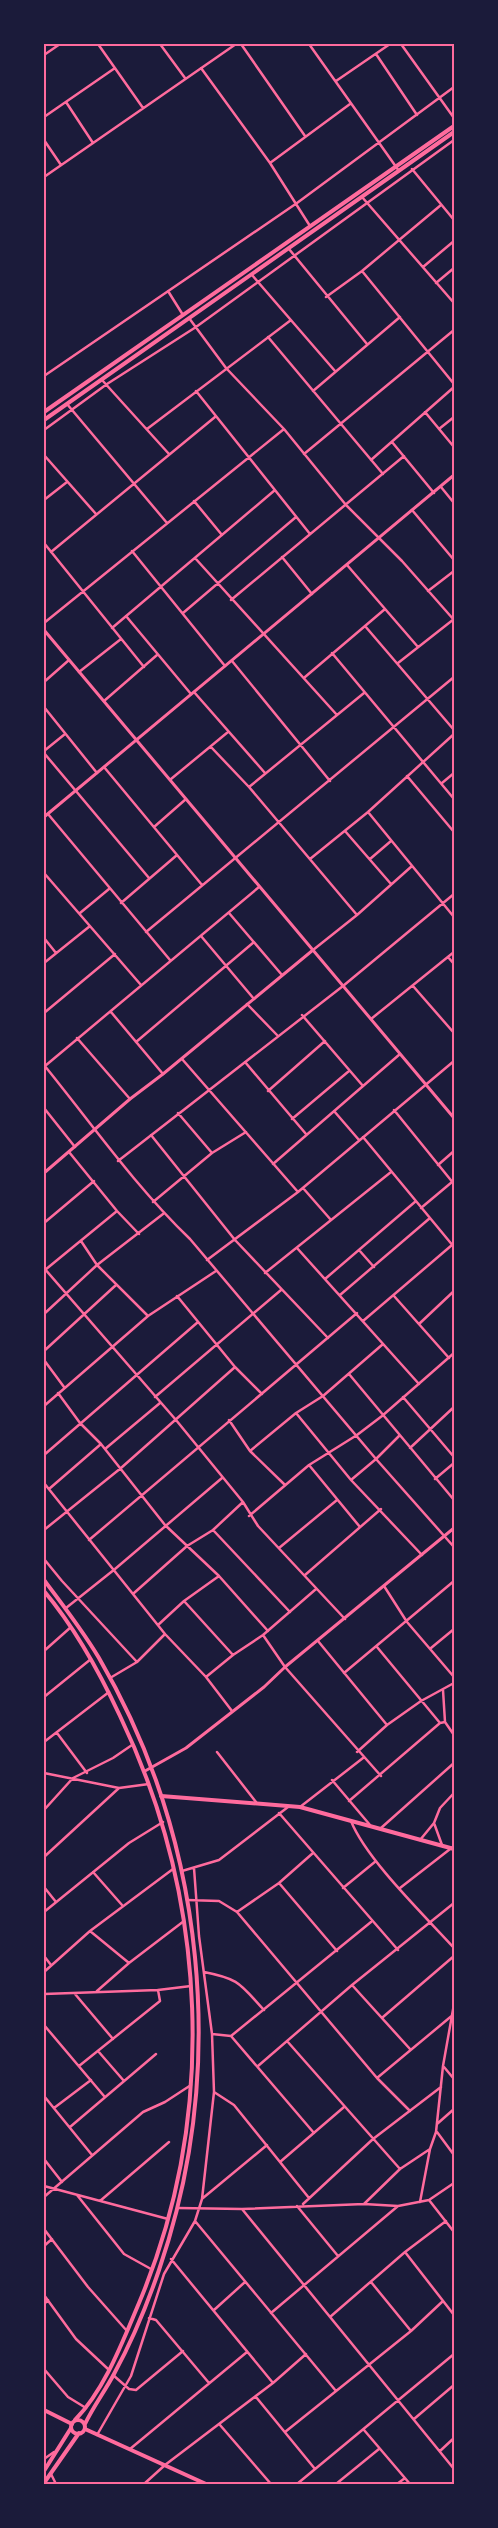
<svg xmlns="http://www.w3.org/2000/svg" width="498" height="2528" viewBox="0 0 498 2528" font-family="Manrope,sans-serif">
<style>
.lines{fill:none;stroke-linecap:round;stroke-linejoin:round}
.minor{stroke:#ff6b9d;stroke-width:2.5}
.tertiary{stroke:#ff6b9d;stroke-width:3}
.secondary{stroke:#ff6b9d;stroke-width:4}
.primary{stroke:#ff6b9d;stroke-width:4}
.neatline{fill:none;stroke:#ff6b9d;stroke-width:2}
</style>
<rect width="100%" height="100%" fill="#1b1b3a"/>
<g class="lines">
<path class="minor" d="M98 44 143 108
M160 44 185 78
M241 44 305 136
M309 44 399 171
M401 44 454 118
M454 44V45
M376 54 417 115
M44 55 60 44
M201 68 270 163 310 226
M336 81 390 44
M66 102 93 143
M44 117 115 68
M44 140 61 165
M270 163 350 104
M412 169 454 220
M44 177 236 44
M362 197 454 303
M289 249 367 344
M423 267 454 241
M362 271 454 384
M252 275 335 371
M436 283 454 268
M168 291 183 315
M326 297 362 271 441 205
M189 318 226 368 284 429 346 505 402 561 454 620
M268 337 383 474
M44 376 297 203 454 87
M102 380 169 454
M196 391 310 534
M313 391 400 317
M67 404 167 523
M425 412 454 447
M147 429 291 320
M439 429 454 417
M44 430 107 384 196 327 454 140
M392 442 434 493
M304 454 454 330
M44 455 96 514
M371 460 454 387
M441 487 454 503
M44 500 67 482
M194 501 222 535
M412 510 454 560
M44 543 144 667
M132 551 225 666
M51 552 215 417
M282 557 312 594
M195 558 337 715
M347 565 418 647
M428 591 454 571
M231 600 404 456
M183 613 296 517
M126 616 191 694
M44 623 284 429
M365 626 454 730
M112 628 275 490
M332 653 454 799
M232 661 330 781
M398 663 454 619
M79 672 121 639
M305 677 385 609
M44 682 69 660
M194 692 265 773
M104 701 157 655
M44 707 97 773
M211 747 249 787 357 915
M44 751 65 734
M44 753 149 878
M104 767 202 885
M407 776 454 832
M171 779 228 732
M442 783 454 773
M249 787 364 693
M368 812 454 917
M48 814 170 960
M154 827 186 799
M345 831 391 884
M310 859 368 812 454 734
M370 859 391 841
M44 873 141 985
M121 903 177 855
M80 913 109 889
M229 913 282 975
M146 932 454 677
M201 936 254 999
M44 938 56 953
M313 950 357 915 412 866
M448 957 454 964
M44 963 90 926
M413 986 454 1033
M247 1004 277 1035
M111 1012 163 1074
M44 1013 115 954
M302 1015 363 1086
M371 1019 454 952
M77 1038 130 1099
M136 1042 254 942
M182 1059 298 1192
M245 1062 306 1134
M44 1065C92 1124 135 1186 190 1239L376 1459 454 1547
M45 1066 259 887
M268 1091 325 1041
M44 1108 75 1147
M394 1110 454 1184
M334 1111 359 1140
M178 1113 212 1153
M292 1119 349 1071
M151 1135 235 1240 328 1338
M363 1137 454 1247
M69 1152 117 1211 139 1234
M118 1161 343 986 454 894
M273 1164 400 1054
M438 1165 454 1151
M303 1188 331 1220
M153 1202 212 1153 246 1132
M421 1208 452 1182
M44 1223 94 1181
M81 1241 97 1265 148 1316
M297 1248 419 1384
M359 1250 374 1267
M207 1260 298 1192 454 1061
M44 1268 176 1420 243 1502 258 1526 345 1619
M45 1270 117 1211
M265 1273 391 1172
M325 1279 416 1201
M340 1295 430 1218
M177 1296 235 1367 262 1394
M394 1296 449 1358
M44 1314 97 1265 163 1214
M363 1321 452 1245
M419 1324 454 1291
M44 1351 116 1285
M44 1360 64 1387
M349 1374 454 1500
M58 1393 80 1423 101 1444 165 1525 219 1576 268 1631
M155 1397 281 1290
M403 1397 454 1457
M44 1406 148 1316 216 1271
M296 1413 351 1480 422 1555
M229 1420 250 1451 284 1484
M410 1448 454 1407
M105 1449 160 1403
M250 1451 296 1413 323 1396 383 1344
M44 1455 198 1322
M309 1465 360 1527
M435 1479 454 1463
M351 1480 376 1459 399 1436
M44 1483 165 1634 206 1677 232 1711
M49 1489 101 1444
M249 1516 309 1465 357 1435 382 1416 454 1353
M44 1530 121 1468 235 1367
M213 1530 290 1612
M89 1540 357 1313
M279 1548 337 1500
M44 1559 62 1581 137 1662
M305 1575 381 1509
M384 1586 407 1622 454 1677
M134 1593 187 1546 213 1530 243 1502
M184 1601 233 1655
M66 1608 115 1569 222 1478
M158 1625 184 1601 219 1576
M263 1635 285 1667 381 1776
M318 1641 387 1725
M377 1647 440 1723
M431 1648 454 1629
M44 1651 71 1627
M344 1673 454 1581
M206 1677 233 1655 263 1635 316 1589
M110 1678 137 1662 165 1634
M44 1697 91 1659
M445 1722 454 1735
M57 1733 87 1773
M44 1742 109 1692
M217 1752 256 1802
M357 1752 387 1725 421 1701 454 1683
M44 1773 119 1788 149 1784
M332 1780 370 1825
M349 1801 440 1723 445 1722 443 1690
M300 1807 363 1758
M44 1810 73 1778 113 1758 132 1745
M279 1813 398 1950
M351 1821C366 1859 425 1916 454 1948
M434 1823 442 1845
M381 1828 454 1763
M420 1840 434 1823 440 1808 454 1793
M44 1857 119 1788
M182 1871 219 1860 288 1807
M93 1872 122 1905
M279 1883 337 1951
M44 1887 56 1902
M343 1888 376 1861
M400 1888 454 1846
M187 1900 219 1901 237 1912 377 2078 410 2111
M44 1912 129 1843 163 1822
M237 1912 279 1883 313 1853
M90 1931 129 1963
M44 1956 51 1965
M44 1972 90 1931 173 1869
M204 1972C240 1979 240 1984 264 2010
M352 1985 410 2049
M158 1990 191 1986
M97 1991 129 1963 184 1921
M44 1994 158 1990 160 2001 79 2066
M75 1994 113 2039
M383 2017 454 1956
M44 2025 104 2096
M212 2034 231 2036 314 2133
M231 2036 371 1922
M287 2041 400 2169
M98 2051 124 2081
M258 2066 352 1985 454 1903
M444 2067 454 2079
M377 2078 454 2014
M214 2092 234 2105 309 2198
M44 2096 92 2155
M54 2108 91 2080
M437 2124 454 2109
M70 2127 156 2054
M437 2132 454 2155
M44 2159 62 2182
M280 2162 344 2107
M44 2186 168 2219
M77 2195 124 2254 151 2269
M44 2197 143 2112 165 2102 191 2085
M203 2198 267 2145
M429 2200 454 2232
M100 2201 169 2142
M420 2202 430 2149 436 2132 443 2066 454 2004
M303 2204 373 2139 441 2087
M364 2204 400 2169 430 2149
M297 2206 338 2256
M178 2208 242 2209 364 2204 398 2206 429 2200 454 2183
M242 2209 454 2469
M195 2221 336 2391
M44 2229 88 2287 127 2331
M44 2246 52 2239
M405 2252 454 2315
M171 2259 273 2383
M371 2282 411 2331
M44 2295 76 2339 108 2369
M44 2304 48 2300
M214 2310 245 2282
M271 2313 398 2206
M330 2317 405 2252 446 2221
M149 2318 156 2320 209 2383
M44 2369 68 2397 86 2408
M113 2375 129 2389 136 2390 183 2351
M256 2397 315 2469
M414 2419 454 2385
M220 2425 271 2484
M364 2430 410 2484
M285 2432 411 2331 443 2301
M97 2435 131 2376 164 2274 195 2221 202 2199 214 2092 212 2034 199 1936 194 1868
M130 2449 247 2352
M440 2451 454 2438
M44 2459 54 2452
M51 2474 56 2484
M144 2484 165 2465 273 2383 306 2354
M297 2484 454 2354
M336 2484 379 2449
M397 2484 405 2478"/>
<path class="tertiary" d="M44 630 454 1118
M44 817 454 475
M44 1173 130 1099 163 1074 313 950
M145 1771 186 1748 264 1687 285 1667 454 1528"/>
<path class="secondary" d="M161 1796 300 1807 454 1849
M44 2410 72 2424"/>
<path class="primary" d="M44 412 454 126
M44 420 454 132
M44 1580C63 1605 83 1631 99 1658 206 1841 228 2069 159 2270 147 2305 132 2341 114 2374 105 2391 93 2407 85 2424
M44 1591C76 1629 99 1671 120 1716 208 1899 218 2116 139 2303 122 2343 105 2389 75 2420
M71 2427a7 7 0 1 1 14 0a7 7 0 1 1-14 0Z
M85 2429 206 2484
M44 2471 71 2428
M44 2483 79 2433"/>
</g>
<rect width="498" height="2528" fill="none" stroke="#1b1b3a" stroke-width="90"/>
<rect x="45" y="45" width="408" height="2438" class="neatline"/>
</svg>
